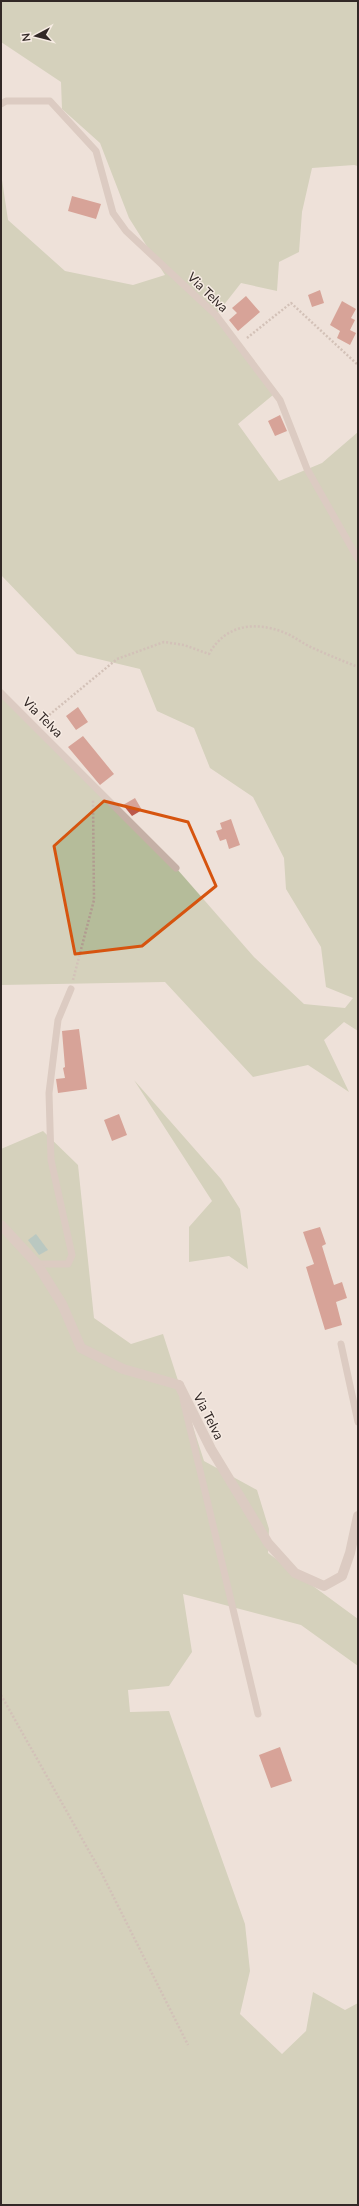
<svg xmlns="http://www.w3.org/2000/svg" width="359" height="2206" viewBox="0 0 359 2206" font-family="Lato,sans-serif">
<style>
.green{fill:#b5bc9a}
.water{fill:#7aa9a5}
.building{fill:#bb584a}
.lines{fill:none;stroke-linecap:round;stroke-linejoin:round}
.path{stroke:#b19a90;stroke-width:2.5;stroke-dasharray:2 2;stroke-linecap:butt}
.service{stroke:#c5b0a6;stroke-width:7}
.minor{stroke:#c5b0a6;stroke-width:10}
.tertiary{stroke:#c5b0a6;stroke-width:10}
.marked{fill:none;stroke:#d6540f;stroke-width:3;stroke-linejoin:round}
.labels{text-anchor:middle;stroke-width:3;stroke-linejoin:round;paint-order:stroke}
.street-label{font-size:13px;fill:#322826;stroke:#f7ece4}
</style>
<rect width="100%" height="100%" fill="#eee1d9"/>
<path class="green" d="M1 1H358V166L354 165 312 168 302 212 299 252 279 262 277 291 241 283 216 315 273 395 238 424 279 481 322 463 358 432V1031L344 1022 324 1040 349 1092 308 1065 253 1077 165 982 1 985V688L35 727 149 837 254 957 304 1004 345 1008 353 998 326 987 321 947 286 889 284 858 253 797 210 768 194 728 157 711 140 669 77 654 1 575V173L8 220 65 271 133 285 165 275 129 218 100 143 62 109 61 82 1 42Z
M134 1080 221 1179 240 1209 248 1269 229 1256 189 1262V1227L212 1201Z
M43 1131 78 1165 94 1318 131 1344 163 1334 204 1461 257 1490 269 1529 268 1553 358 1619V1666L301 1625 183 1594 192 1652 169 1686 128 1690 130 1712 169 1711 245 1924 250 1971 240 2014 282 2054 306 2031 313 1992 345 2010 358 2003V2205H1V1149Z"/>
<path class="water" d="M36 1234 48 1250 39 1255 28 1240Z"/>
<path class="building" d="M72 196 101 204 96 219 68 211Z
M320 290 324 303 312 307 308 295Z
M246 296 260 312 238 331 229 320 237 313 232 308Z
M342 301 356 309 351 318 355 320 350 330 356 333 350 345 337 338 340 331 330 325Z
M280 415 287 431 275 436 268 421Z
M78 707 88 722 76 730 66 716Z
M83 736 114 774 100 785 68 747Z
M135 798 142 810 132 816 123 805Z
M231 819 240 845 229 849 226 839 220 841 216 831 222 829 220 823Z
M79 1029 87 1089 58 1093 56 1079 65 1078 63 1068 65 1067 62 1031Z
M119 1114 127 1135 112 1141 104 1120Z
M320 1227 326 1244 322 1246 334 1285 342 1282 347 1298 336 1302 342 1325 325 1330 306 1267 314 1264 303 1232Z
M280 1747 292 1781 271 1788 259 1755Z"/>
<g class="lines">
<path class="path" d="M247 338 291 303 358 365
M43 720 117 659 164 642 184 645 209 654C225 625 254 621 283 632 294 636 303 644 313 648 328 655 343 661 358 667
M73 980 94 900 93 799
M1 1695 102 1874 188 2045"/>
<path class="service" d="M1 104 6 101H50L96 151 113 213 126 231 216 315 280 400 307 469 358 559
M1 693 176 868
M37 1264H68L72 1255 51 1160 49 1093 58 1020 71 989
M341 1344 358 1422
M183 1399 258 1714"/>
<path class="minor" d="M179 1385 211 1449 268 1543 295 1573 324 1586 342 1576 350 1553 358 1516"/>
<path class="tertiary" d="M1 1225 37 1264 62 1304 81 1348 123 1369 179 1385"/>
</g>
<path d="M0 0H359V2206H0ZM104 801 188 822 216 886 142 946 75 954 54 846Z" fill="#eee1d9" fill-opacity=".55" fill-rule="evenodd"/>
<path class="marked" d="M104 801 188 822 216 886 142 946 75 954 54 846Z"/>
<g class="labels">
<g class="street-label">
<text transform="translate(208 292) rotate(44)" y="5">Via Telva</text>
<text transform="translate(43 717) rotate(45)" y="5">Via Telva</text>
<text transform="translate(209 1416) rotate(63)" y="5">Via Telva</text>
</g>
</g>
<rect width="359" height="2206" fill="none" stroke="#322826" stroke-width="4"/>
<g transform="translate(36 36) rotate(263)" stroke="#f7ece4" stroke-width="3" paint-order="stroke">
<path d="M0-3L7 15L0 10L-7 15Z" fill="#322826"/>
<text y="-6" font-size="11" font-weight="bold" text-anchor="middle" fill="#322826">N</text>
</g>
</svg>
